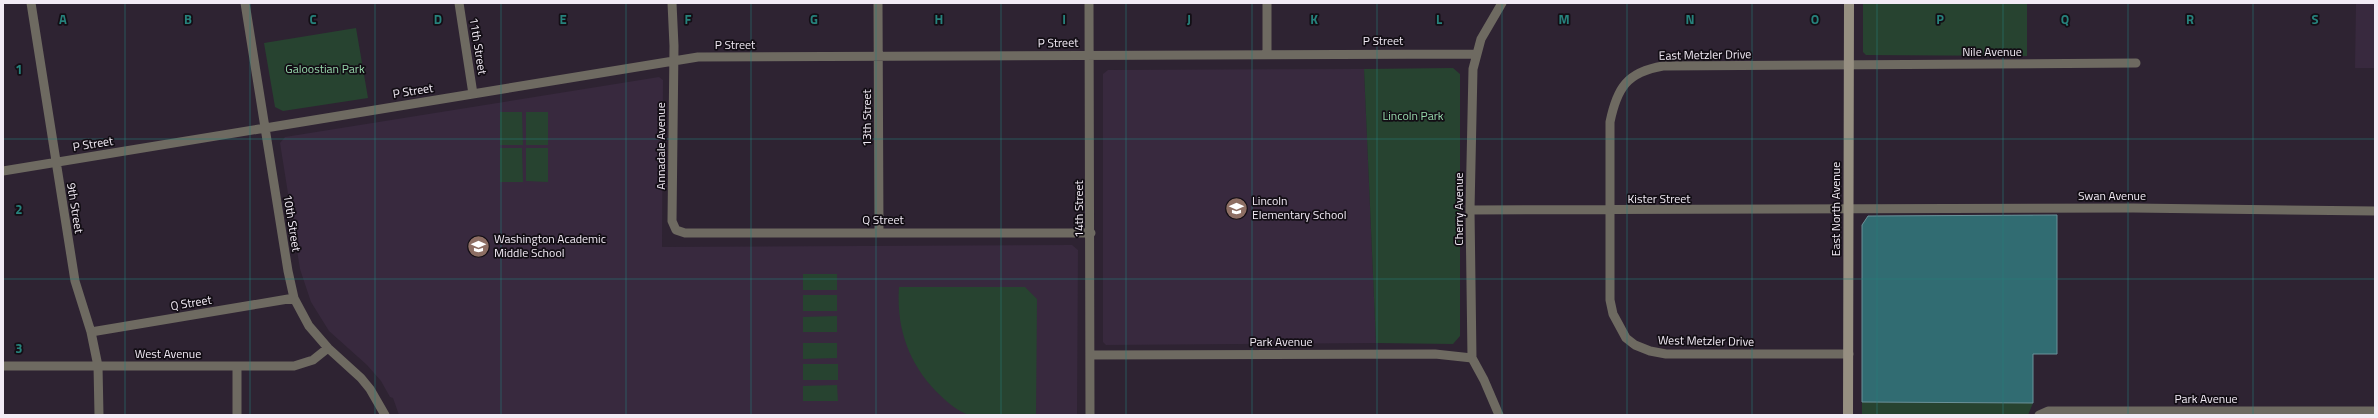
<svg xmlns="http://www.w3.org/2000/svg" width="2378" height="418" viewBox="0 0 2378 418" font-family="'Titillium Web',sans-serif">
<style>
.built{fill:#38293e}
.green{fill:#274330}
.water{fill:#316c72;stroke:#6b9299}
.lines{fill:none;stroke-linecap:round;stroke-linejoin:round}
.street{stroke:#6e6a61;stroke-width:9}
.secondary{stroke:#968f81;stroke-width:10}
.grid{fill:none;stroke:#26827c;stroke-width:1;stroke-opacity:0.55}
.labels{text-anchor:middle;stroke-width:3.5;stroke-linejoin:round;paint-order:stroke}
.street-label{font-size:12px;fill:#f2ebf5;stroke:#130e15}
.park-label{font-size:12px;fill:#97d9ac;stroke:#130e15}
.poi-label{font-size:12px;fill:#f2ebf5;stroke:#130e15;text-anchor:start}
.grid-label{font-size:13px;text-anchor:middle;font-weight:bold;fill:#26827c;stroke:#130e15;stroke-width:3.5;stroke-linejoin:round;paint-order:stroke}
</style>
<rect width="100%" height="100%" fill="#2e2332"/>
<path class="built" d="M2356 3H2375V68H2355Z
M1364 69 1376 343 1106 345 1103 342V74L1108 70Z
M659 77 663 80 662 247 1072 245 1078 250 1077 415H399L393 398 390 397 381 381 367 365 329 331 311 302 300 269 280 143 285 137Z"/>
<path class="green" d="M1863 3H2027V56L1866 55 1863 52Z
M356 28 368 98 283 111 275 107 264 43Z
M1453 68 1460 74V336L1453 344 1376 343 1364 69Z
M500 112H522L523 145H500Z
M526 112H548V145H526Z
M500 148H522L523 182H500Z
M526 148H548V182L526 181Z
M803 274H837V290H803Z
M899 287H1025L1037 299 1036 415C1018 415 984 418 969 415 959 412 948 403 941 396 910 367 896 330 899 287Z
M803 295H837V311H803Z
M837 316V332H803V317Z
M803 343H837V358L803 359Z
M803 364H838V380H803Z
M837 385 838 401H803V386Z
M1862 402 2033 403 2028 415H1862Z"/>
<path class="water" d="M2057 215V354H2033V403L1862 402V225L1868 216Z"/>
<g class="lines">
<path class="street" d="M31 3 75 281 91 332 98 366 99 415
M245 3 288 271 294 298 309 326 328 348 361 378 370 389 385 415
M459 3 473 94
M672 3 674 46 672 221 676 230 685 233H1091
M878 3 879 232
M1089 3 1090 415
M1267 54V3
M3 171 698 57 1475 54
M1470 210 2133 208 2375 211
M91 332 294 298
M1849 354H1666L1650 351 1635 345 1626 338 1613 314 1610 300V122C1617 88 1627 72 1663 66L2136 63
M1090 355 1435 354 1472 358
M3 366H294L313 360 328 348
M237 415V366
M1499 415 1484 380 1472 358 1470 210 1473 69 1481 39 1502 3
M2039 415 2048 411H2374V415"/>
<path class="secondary" d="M1848 415 1849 3"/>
</g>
<path class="grid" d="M125 3V415M250 3V415M375 3V415M501 3V415M626 3V415M751 3V415M876 3V415M1001 3V415M1126 3V415M1252 3V415M1377 3V415M1502 3V415M1627 3V415M1752 3V415M1877 3V415M2003 3V415M2128 3V415M2253 3V415M3 139H2375M3 279H2375"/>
<defs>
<symbol id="school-disc" viewBox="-11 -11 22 22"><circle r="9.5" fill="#8d6e63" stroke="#130e15"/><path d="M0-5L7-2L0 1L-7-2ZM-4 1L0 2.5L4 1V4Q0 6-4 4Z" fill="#fff"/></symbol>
</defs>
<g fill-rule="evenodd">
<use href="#school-disc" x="1224" y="196" width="25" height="25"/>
<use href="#school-disc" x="466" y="234" width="25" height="25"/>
</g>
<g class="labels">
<g class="street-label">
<text x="1383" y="45">P Street</text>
<text transform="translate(1058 43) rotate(-1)" y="4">P Street</text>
<text x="735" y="49">P Street</text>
<text transform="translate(478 46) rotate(81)" y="4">11th Street</text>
<text x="1992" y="56">Nile Avenue</text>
<text transform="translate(1705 55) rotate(-1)" y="4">East Metzler Drive</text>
<text transform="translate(413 91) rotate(-9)" y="4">P Street</text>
<text transform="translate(867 118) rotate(-90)" y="4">13th Street</text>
<text transform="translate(93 144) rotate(-9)" y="4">P Street</text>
<text transform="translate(661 146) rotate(-90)" y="4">Annadale Avenue</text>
<text x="2112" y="200">Swan Avenue</text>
<text x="1659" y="203">Kister Street</text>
<text transform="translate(75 208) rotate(81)" y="4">9th Street</text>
<text transform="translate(1079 209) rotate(-90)" y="4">14th Street</text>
<text transform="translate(1459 209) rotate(-90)" y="4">Cherry Avenue</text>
<text transform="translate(1836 209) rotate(-90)" y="4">East North Avenue</text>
<text x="883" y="224">Q Street</text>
<text transform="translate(292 223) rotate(81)" y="4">10th Street</text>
<text transform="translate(191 303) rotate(-9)" y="4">Q Street</text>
<text transform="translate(1706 341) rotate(1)" y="4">West Metzler Drive</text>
<text x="1281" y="346">Park Avenue</text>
<text x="168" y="358">West Avenue</text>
<text x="2206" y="403">Park Avenue</text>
</g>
<g class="park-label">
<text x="325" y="73">Galoostian Park</text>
<text x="1413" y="120">Lincoln Park</text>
</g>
<g class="poi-label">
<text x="1252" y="205">Lincoln<tspan x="1252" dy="14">Elementary School</tspan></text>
<text x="494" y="243">Washington Academic<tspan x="494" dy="14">Middle School</tspan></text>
</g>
</g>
<g class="grid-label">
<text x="63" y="24">A</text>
<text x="188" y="24">B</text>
<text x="313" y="24">C</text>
<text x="438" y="24">D</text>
<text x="563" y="24">E</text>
<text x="688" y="24">F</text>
<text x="814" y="24">G</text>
<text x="939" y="24">H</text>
<text x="1064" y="24">I</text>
<text x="1189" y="24">J</text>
<text x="1314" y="24">K</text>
<text x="1439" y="24">L</text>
<text x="1564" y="24">M</text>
<text x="1690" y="24">N</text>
<text x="1815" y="24">O</text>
<text x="1940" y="24">P</text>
<text x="2065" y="24">Q</text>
<text x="2190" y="24">R</text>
<text x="2315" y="24">S</text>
<text x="19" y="74">1</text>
<text x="19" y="214">2</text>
<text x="19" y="353">3</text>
</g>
<rect width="2378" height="418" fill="none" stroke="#f2ebf5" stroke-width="8"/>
</svg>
